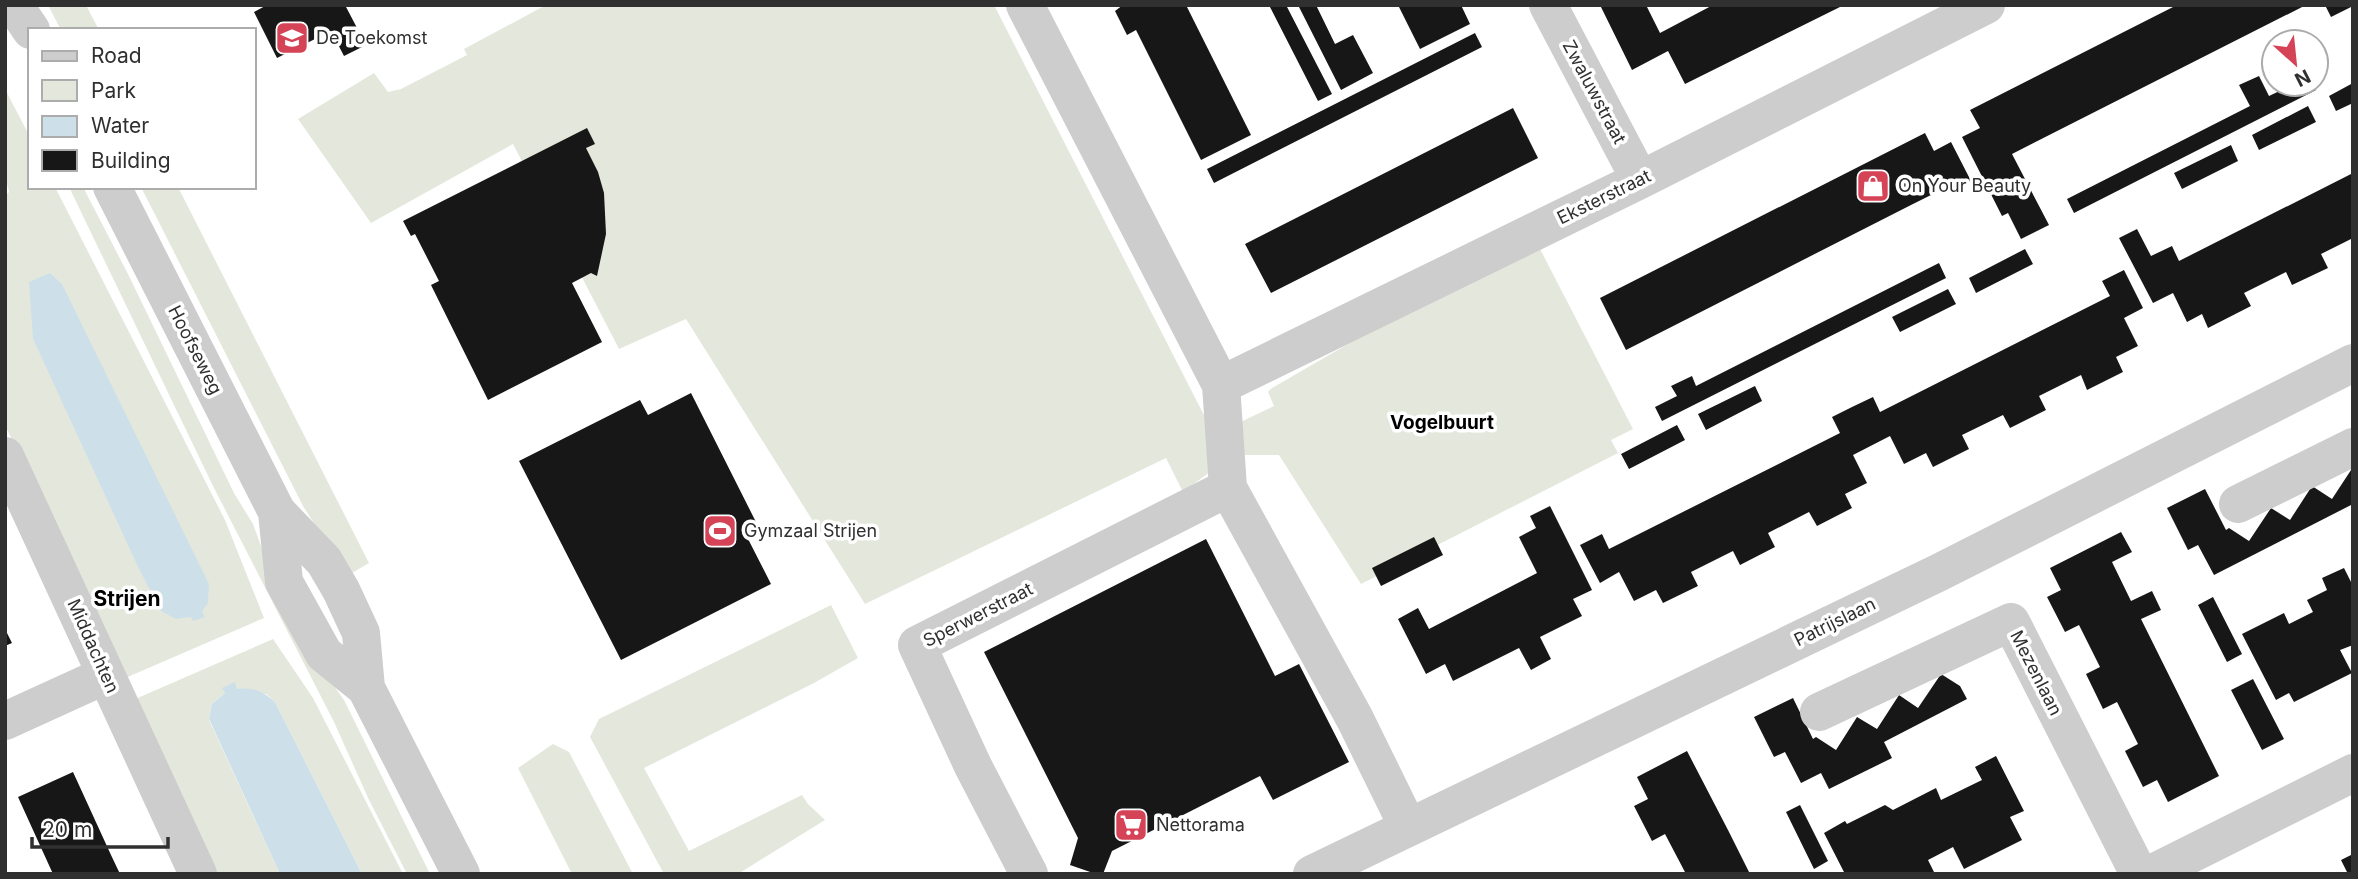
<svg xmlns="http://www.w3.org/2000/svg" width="2358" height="879" viewBox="0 0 2358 879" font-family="Inter,sans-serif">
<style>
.green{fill:#e4e8dc}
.water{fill:#cde0e9}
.building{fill:#171717}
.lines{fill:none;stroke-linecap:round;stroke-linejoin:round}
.minor{stroke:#cdcdcd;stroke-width:38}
.labels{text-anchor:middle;stroke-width:7;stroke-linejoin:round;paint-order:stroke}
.poi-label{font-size:18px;fill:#303030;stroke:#fff;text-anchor:start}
.street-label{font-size:18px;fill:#303030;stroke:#fff}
.neighbourhood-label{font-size:19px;font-weight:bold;fill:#000;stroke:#fff}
.quarter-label{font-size:21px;font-weight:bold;fill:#000;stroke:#fff}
</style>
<rect width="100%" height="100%" fill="#fff"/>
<path class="green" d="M48 5H86L99 30H61Z
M546 5H994L1207 421 1211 436 1274 406 1268 392 1272 388 1393 318 1539 247 1633 429 1611 440 1618 453 1361 584 1279 455H1216L1218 466 1183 492 1166 458 865 604 686 319 619 349 513 144 371 223 298 119 374 73 388 92 401 89 467 55 464 49Z
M5 89 30 137V187H55L225 520 264 618 123 679 5 425V196L9 192 5 175Z
M69 187H83L128 274 234 493 253 524 272 576 312 654 344 700 430 874H407L369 800 334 722 213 486Z
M141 187H178L369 563 347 576 303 506Z
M831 605 858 658 814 683 644 768 689 851 802 795 808 804 825 820 738 874H664L590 737 599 719Z
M273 639 313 698 403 874H362L275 702 266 694 225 693 212 704 209 720 280 874H213L133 700Z
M553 744 569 752 633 874H572L518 768Z"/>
<path class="water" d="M50 273 62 284 209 584 208 603 202 611 205 617 193 621 191 617 176 619 161 611 139 569 33 339 29 282Z
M235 682 237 689C254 687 262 691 275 702L362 874H280L209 719 212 704 225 693 222 688Z"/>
<path class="building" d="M267 5H345L366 45 344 56 331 31 277 58 254 12Z
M1123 5H1186L1251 135 1201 160 1136 30 1127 35 1115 11Z
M1269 5H1286L1332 94 1318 101Z
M1298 5H1316L1335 44 1353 35 1373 73 1341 90Z
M1398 5H1461L1470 24 1420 49Z
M1600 5H1646L1660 33 1713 5H1844L1685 84 1668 51 1632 70Z
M2177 5H2306L2012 154 2049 225 2021 239 2008 213 2002 216 1962 137 1980 128 1970 110Z
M2325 5H2353V6L2331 17Z
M1475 33 1482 47 1214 183 1207 169Z
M2259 76 2269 96 2294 84H2313L2316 90 2074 213 2067 199 2250 106 2239 85Z
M2353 83V103L2336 111 2329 96Z
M2308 106 2316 122 2259 150 2252 135Z
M1513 108 1538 158 1271 293 1245 244Z
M587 128 595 144 586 148 598 172 604 193 606 234 597 276 591 273 572 283 602 342 488 400 431 285 439 281 415 234 411 236 403 221Z
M1925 133 1934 151 1951 142 1971 181 1953 190 1951 185 1911 205 1626 350 1600 298Z
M2231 145 2238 161 2182 189 2174 173Z
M2353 173V238L2321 254 2328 268 2292 285 2286 272 2244 293 2251 306 2208 328 2202 314 2187 322 2173 293 2153 303 2119 238 2137 229 2151 256 2172 246 2179 261Z
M2025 249 2033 264 1976 293 1969 278Z
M1939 263 1946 278 1662 421 1655 407 1677 396 1671 386 1692 376 1696 386Z
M2124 270 2143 308 2124 318 2138 346 2116 357 2123 372 2087 390 2081 375 2039 396 2046 410 2010 428 2003 415 1962 435 1969 449 1933 467 1926 453 1904 464 1890 436 1853 455 1867 483 1845 494 1852 508 1817 526 1809 512 1768 533 1775 547 1740 565 1733 551 1691 572 1698 586 1663 603 1656 590 1634 601 1619 572 1600 583 1580 545 1602 534 1609 549 1647 530 1840 433 1832 417 1852 407 1873 397 1880 412 2110 296 2102 281Z
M1948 289 1956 304 1900 332 1892 317Z
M1755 386 1762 401 1706 430 1698 414Z
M691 393 759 528 746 535 771 584 621 660 519 461 640 400 648 415Z
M1677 425 1685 440 1629 469 1621 454Z
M2353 467V504L2214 575 2198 545 2188 550 2167 508 2205 489 2226 530 2229 528 2249 541 2271 508 2290 520 2312 486 2332 499Z
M1550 506 1592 590 1573 599 1582 616 1540 637 1551 659 1531 670 1519 648 1453 681 1445 664 1426 674 1398 619 1418 608 1429 629 1537 573 1519 537 1536 528 1530 516Z
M2121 532 2132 552 2112 562 2131 601 2152 591 2161 610 2141 619 2219 776 2168 802 2157 780 2143 787 2125 751 2138 744 2117 702 2103 709 2086 674 2100 667 2079 625 2065 632 2047 597 2061 590 2050 568Z
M1434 537 1443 555 1381 586 1372 568Z
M1206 539 1275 676 1299 664 1349 762 1273 800 1260 776 1112 851 1103 874H1096L1070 865 1078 838 984 652Z
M2344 568 2353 586V645L2340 650 2352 673 2294 702 2289 693 2276 700 2242 634 2284 613 2289 624 2313 612 2307 600 2327 590 2322 578Z
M2213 597 2242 654 2227 662 2198 605Z
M5 629 12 643 5 646Z
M1941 674 1960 686 1967 699 1884 742 1892 758 1829 789 1821 773 1801 783 1785 752 1774 757 1754 717 1793 698 1813 739 1816 737 1836 750 1857 717 1877 729 1899 695 1918 708Z
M2253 679 2284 739 2262 750 2231 690Z
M1687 751 1728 830 1750 874H1686L1665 834 1652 841 1634 806 1648 799 1637 777Z
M1996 756 2024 811 2010 817 2022 840 1964 869 1953 847 1928 860 1935 874H1845L1824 833 1845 821 1847 824 1885 805 1893 810 1936 788 1941 800 1982 780 1975 767Z
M73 772 111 855 120 874H53L18 797Z
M1800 805 1828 861 1814 869 1786 812Z
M2353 854V874H2348L2341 860Z"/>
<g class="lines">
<path class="minor" d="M14 5 31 30
M1025 5 1221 385 1228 488
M1548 5 1640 180
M112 187 277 512 324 561 341 590 361 633 366 688 461 874
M1221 385 1640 180 1986 5
M5 456 198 874
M2238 504 2353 447
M277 512 284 582 324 654 366 688
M1819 712 2011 622 2139 874
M5 721 106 675
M1029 874 973 766 917 645 1228 488 1355 719 1408 827
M1312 874 1938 573 2353 363
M2151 874 2353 773"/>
</g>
<defs>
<symbol id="school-square" viewBox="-11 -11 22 22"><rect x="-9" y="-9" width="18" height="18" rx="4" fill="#d54357" stroke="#fff"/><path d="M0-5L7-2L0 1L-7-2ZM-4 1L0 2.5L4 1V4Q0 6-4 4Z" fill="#fff"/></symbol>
<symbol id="shop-square" viewBox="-11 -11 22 22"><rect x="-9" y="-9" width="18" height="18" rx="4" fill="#d54357" stroke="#fff"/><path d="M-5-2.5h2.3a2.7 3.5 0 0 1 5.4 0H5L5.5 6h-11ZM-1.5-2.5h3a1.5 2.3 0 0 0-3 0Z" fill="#fff"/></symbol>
<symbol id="stadium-square" viewBox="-11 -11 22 22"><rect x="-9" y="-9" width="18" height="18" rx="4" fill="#d54357" stroke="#fff"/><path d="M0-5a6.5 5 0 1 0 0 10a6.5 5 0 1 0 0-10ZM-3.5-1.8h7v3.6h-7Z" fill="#fff"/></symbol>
<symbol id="supermarket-square" viewBox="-11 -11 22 22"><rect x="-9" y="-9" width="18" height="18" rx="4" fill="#d54357" stroke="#fff"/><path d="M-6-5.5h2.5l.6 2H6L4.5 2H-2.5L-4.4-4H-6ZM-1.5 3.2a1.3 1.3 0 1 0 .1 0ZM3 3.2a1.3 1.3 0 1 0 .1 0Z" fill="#fff"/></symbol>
</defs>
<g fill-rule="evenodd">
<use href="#school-square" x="273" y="19" width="38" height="38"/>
<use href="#shop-square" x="1854" y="167" width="38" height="38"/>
<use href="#stadium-square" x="701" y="512" width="38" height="38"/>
<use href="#supermarket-square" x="1112" y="806" width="38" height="38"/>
</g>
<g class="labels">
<g class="poi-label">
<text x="316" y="44">De Toekomst</text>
<text x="1898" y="192">On Your Beauty</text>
<text x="744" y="537">Gymzaal Strijen</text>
<text x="1156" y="831">Nettorama</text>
</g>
<g class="street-label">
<text transform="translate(1594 92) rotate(62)" y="6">Zwaluwstraat</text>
<text transform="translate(1604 197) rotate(-26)" y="6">Eksterstraat</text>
<text transform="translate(195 350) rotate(63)" y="6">Hoofseweg</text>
<text transform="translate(978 615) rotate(-27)" y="6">Sperwerstraat</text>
<text transform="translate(1835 622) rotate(-26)" y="6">Patrijslaan</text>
<text transform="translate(93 646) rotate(66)" y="6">Middachten</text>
<text transform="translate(2036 673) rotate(63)" y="6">Mezenlaan</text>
</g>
<g class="neighbourhood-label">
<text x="1442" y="429">Vogelbuurt</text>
</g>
<g class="quarter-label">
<text x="127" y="606">Strijen</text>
</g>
</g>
<rect width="2358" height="879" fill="none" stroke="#303030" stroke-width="14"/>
<rect x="28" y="28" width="228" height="161" fill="#ffffff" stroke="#acacac" stroke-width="2"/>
<rect x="42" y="51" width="35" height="10" fill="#cdcdcd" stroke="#acacac" stroke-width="2"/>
<text x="91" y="63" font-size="21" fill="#303030">Road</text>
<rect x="42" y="80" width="35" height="21" fill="#e4e8dc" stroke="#acacac" stroke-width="2"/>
<text x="91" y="98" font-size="21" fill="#303030">Park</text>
<rect x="42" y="116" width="35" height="21" fill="#cde0e9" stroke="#acacac" stroke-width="2"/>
<text x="91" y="133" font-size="21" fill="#303030">Water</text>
<rect x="42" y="150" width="35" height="21" fill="#171717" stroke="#acacac" stroke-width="2"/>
<text x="91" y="168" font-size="21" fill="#303030">Building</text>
<g transform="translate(2295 63) rotate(153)"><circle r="33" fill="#ffffff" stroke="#acacac" stroke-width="2"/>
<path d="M0-5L12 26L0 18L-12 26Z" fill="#d54357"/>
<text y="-10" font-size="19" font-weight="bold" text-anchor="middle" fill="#303030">N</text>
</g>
<path d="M32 837v10h136v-10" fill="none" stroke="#303030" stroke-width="3.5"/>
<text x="42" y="837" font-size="21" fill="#303030" stroke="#ffffff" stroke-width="5" paint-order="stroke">20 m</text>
</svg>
